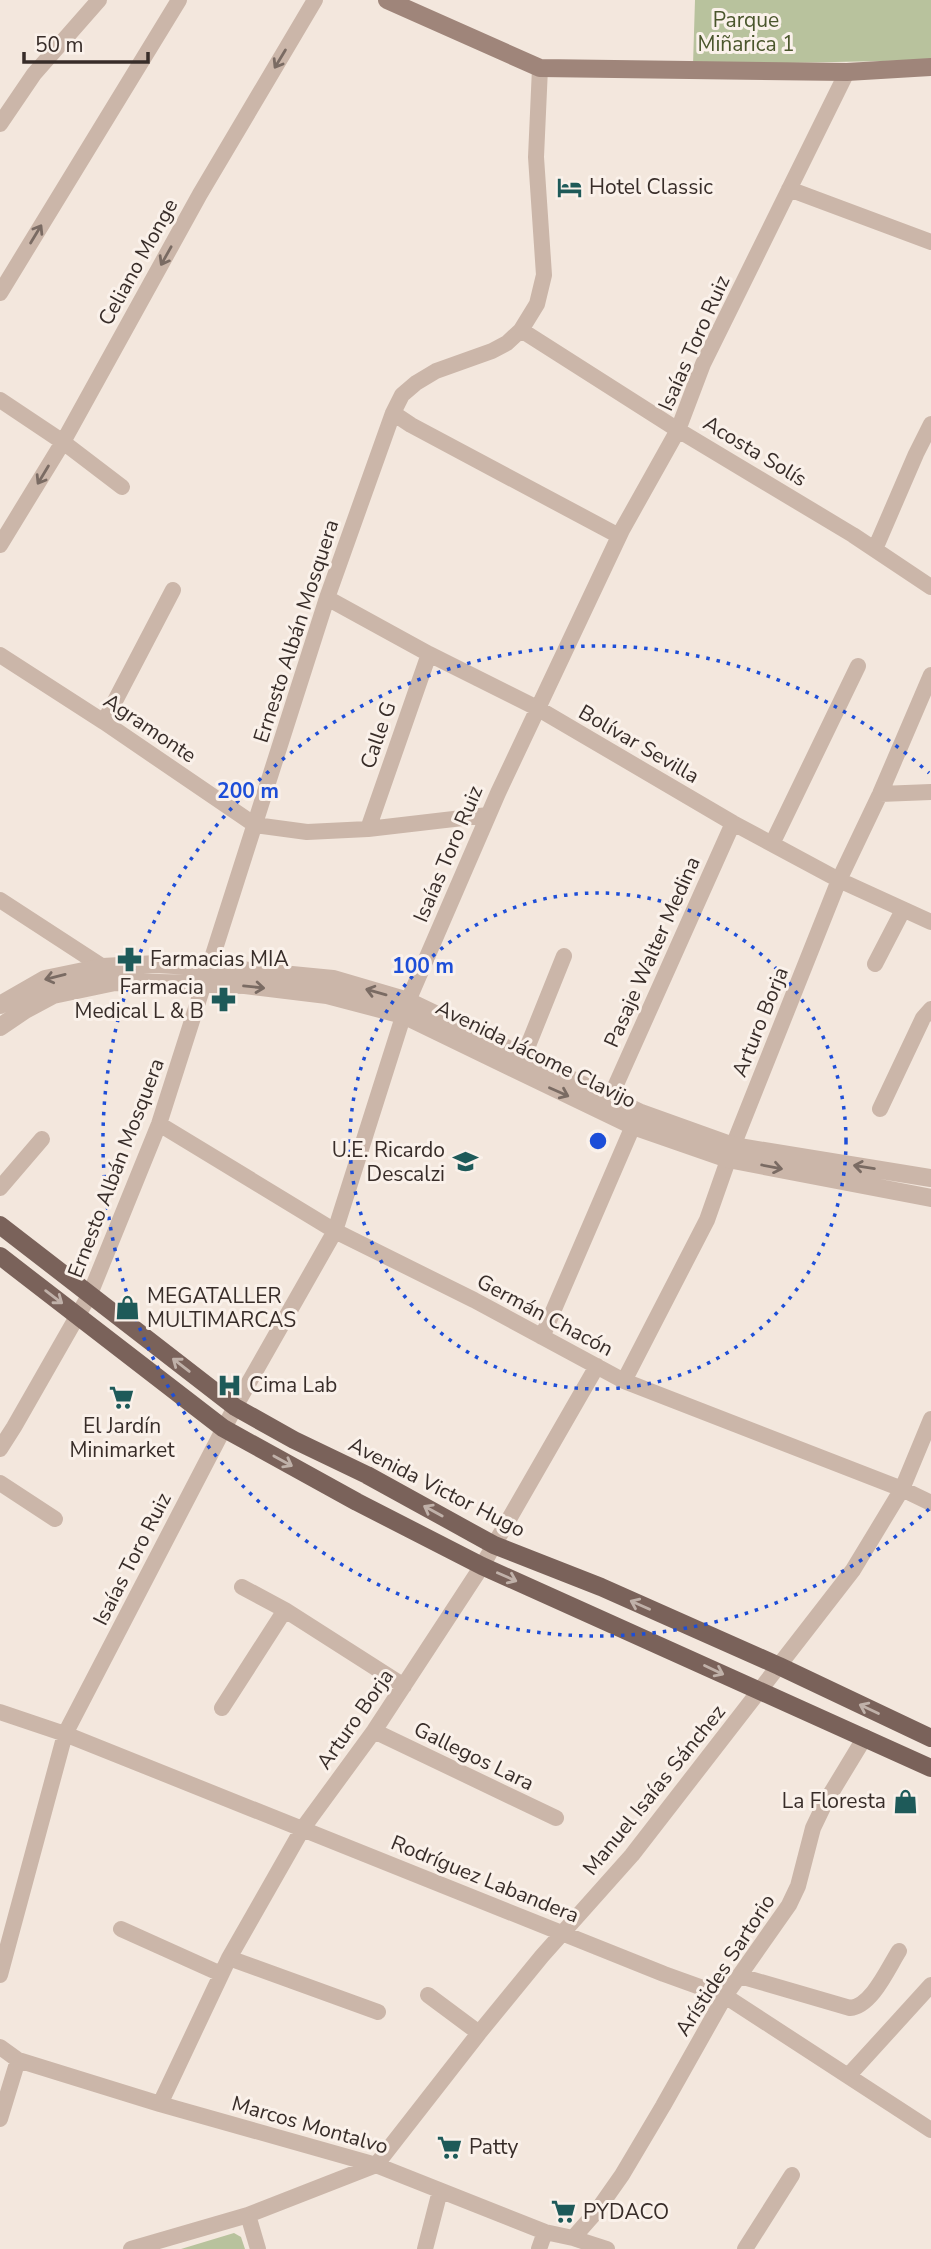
<svg xmlns="http://www.w3.org/2000/svg" width="931" height="2249" viewBox="0 0 931 2249" font-family="'Nunito Sans',sans-serif">
<style>
.green{fill:#b8c29d}
.lines{fill:none;stroke-linecap:round;stroke-linejoin:round}
.minor{stroke:#cbb6a9;stroke-width:16}
.tertiary{stroke:#cbb6a9;stroke-width:18}
.secondary{stroke:#9f857a;stroke-width:18}
.primary{stroke:#7a625a;stroke-width:18}
.oneway{stroke:#7a6b63}
.oneway2{stroke:#c0b1a9}
.ring{fill:none;stroke:#1d4ed8;stroke-width:3.5;stroke-dasharray:3.5 7}
.labels{text-anchor:middle;stroke-width:6;stroke-linejoin:round;paint-order:stroke}
.park-label{font-size:21px;fill:#4a562c;stroke:#faf1ea}
.poi-label{font-size:21px;fill:#382d29;stroke:#faf1ea;text-anchor:start}
.street-label{font-size:21px;fill:#382d29;stroke:#faf1ea}
.centre{fill:#1d4ed8;stroke:#faf1ea;stroke-width:3.5}
.ring-label{font-size:21px;text-anchor:middle;font-weight:bold;fill:#1d4ed8;stroke:#faf1ea;stroke-width:6;stroke-linejoin:round;paint-order:stroke}
</style>
<rect width="100%" height="100%" fill="#f3e7dd"/>
<path class="green" d="M695 0H931V60L693 65Z
M234 2233 241 2237 245 2249H181Z"/>
<g class="lines">
<path class="minor" d="M0 124 34 74 99 0
M789 189 931 242
M0 293 179 0
M521 330 678 430 853 535 931 587
M0 400 63 442 122 487
M393 413 411 425 619 536
M0 545 63 442 200 194 315 0
M875 549 916 454 931 424
M327 598 429 654 537 708 733 823 839 880 931 922
M0 655 104 722 255 825 307 832 368 829 488 815
M104 722 173 590
M880 794 931 792
M368 829 429 654
M772 844 858 666
M0 900 103 967 108 972
M875 964 903 910
M519 1068 564 956
M610 1098 733 823
M880 1109 923 1018 931 1009
M159 1124 335 1231 474 1300 624 1381 902 1489 931 1503
M0 1188 42 1139
M542 1337 633 1126
M624 1381 707 1220 733 1146 839 880 880 794 931 675
M0 1449 14 1427 90 1294 159 1124 327 598 393 413 402 395 416 383 436 371 492 351 507 343 521 330 537 304 544 275 536 157 540 68
M0 1483 55 1519
M242 1587 285 1610 404 1686
M222 1708 285 1610
M0 1712 65 1734 664 1974 725 1996 931 2130
M374 1731 556 1818
M121 1929 221 1974
M229 1958 378 2012
M0 1975 65 1734 235 1407 335 1231 408 1001 498 793 622 530 678 430 703 364 847 72
M740 1976 850 2008C872 2006 888 1968 899 1951
M428 1995 479 2033
M0 2047 18 2060 160 2104 376 2165 545 2232 573 2238 607 2249
M848 2076 931 1985
M160 2104 229 1958 303 1828 374 1731 482 1566 597 1366
M0 2119 18 2060
M248 2215 258 2249
M573 2238 596 2212 622 2175 663 2106 725 1996 789 1905 798 1886 813 1828 825 1803 865 1737
M131 2249 248 2215 376 2165 479 2033 542 1956 632 1855 853 1570 902 1489 931 1419
M425 2249 440 2191
M539 2249 545 2232
M745 2249 792 2175"/>
<path class="tertiary" d="M0 1005 45 979 103 967 156 964 210 967 333 979 408 1001 641 1113 733 1146 931 1178
M0 1027 25 1010 53 995 115 982 245 985 327 995 403 1015 633 1126 728 1159 931 1198"/>
<path class="secondary" d="M387 0 540 68 847 72 931 67"/>
<path class="primary" d="M0 1225 235 1407 294 1440 367 1475 494 1545 601 1587 779 1666 931 1738
M0 1256 223 1428 357 1502 482 1566 931 1768"/>
</g>
<defs><path id="oneway-shaft" d="M-6 0H5M1.5-3L5.5 0L1.5 3" fill="none" stroke-width="1.6" stroke-linecap="round" stroke-linejoin="round" transform="scale(1.75)"/></defs>
<g class="oneway">
<use href="#oneway-shaft" transform="translate(280 59) rotate(121)"/>
<use href="#oneway-shaft" transform="translate(36 234) rotate(-59)"/>
<use href="#oneway-shaft" transform="translate(166 256) rotate(119)"/>
<use href="#oneway-shaft" transform="translate(43 475) rotate(121)"/>
<use href="#oneway-shaft" transform="translate(55 977) rotate(166)"/>
<use href="#oneway-shaft" transform="translate(254 987) rotate(6)"/>
<use href="#oneway-shaft" transform="translate(376 992) rotate(-164)"/>
<use href="#oneway-shaft" transform="translate(559 1092) rotate(24)"/>
<use href="#oneway-shaft" transform="translate(772 1167) rotate(11)"/>
<use href="#oneway-shaft" transform="translate(864 1167) rotate(-171)"/>
</g>
<g class="oneway2">
<use href="#oneway-shaft" transform="translate(54 1297) rotate(37)"/>
<use href="#oneway-shaft" transform="translate(181 1365) rotate(-142)"/>
<use href="#oneway-shaft" transform="translate(283 1461) rotate(29)"/>
<use href="#oneway-shaft" transform="translate(433 1511) rotate(-151)"/>
<use href="#oneway-shaft" transform="translate(507 1577) rotate(24)"/>
<use href="#oneway-shaft" transform="translate(640 1605) rotate(-156)"/>
<use href="#oneway-shaft" transform="translate(714 1670) rotate(25)"/>
<use href="#oneway-shaft" transform="translate(869 1709) rotate(-155)"/>
</g>
<g class="ring">
<circle cx="598" cy="1141" r="248"/>
<path d="M929 1509A495 495 0 1 1 929 773"/>
</g>
<defs>
<symbol id="hotel-bare" viewBox="-9 -9 18 18"><path d="M-6-4.5h1.5V1H6V5H4.5V3h-9V5H-6ZM-4 0a1.8 1.8 0 1 1 3.6 0ZM.5 0V-2.5h3Q6-2.5 6 0Z" fill="#1e5a59" stroke="#faf1ea" stroke-width="2.5" paint-order="stroke"/></symbol>
<symbol id="pharmacy-bare" viewBox="-9 -9 18 18"><path d="M-2-6h4v4h4v4h-4v4h-4v-4h-4v-4h4Z" fill="#1e5a59" stroke="#faf1ea" stroke-width="2.5" paint-order="stroke"/></symbol>
<symbol id="school-bare" viewBox="-9 -9 18 18"><path d="M0-5L7-2L0 1L-7-2ZM-4 1L0 2.5L4 1V4Q0 6-4 4Z" fill="#1e5a59" stroke="#faf1ea" stroke-width="2.5" paint-order="stroke"/></symbol>
<symbol id="shop-bare" viewBox="-9 -9 18 18"><path d="M-5-2.5h2.3a2.7 3.5 0 0 1 5.4 0H5L5.5 6h-11ZM-1.5-2.5h3a1.5 2.3 0 0 0-3 0Z" fill="#1e5a59" stroke="#faf1ea" stroke-width="2.5" paint-order="stroke"/></symbol>
<symbol id="hospital-bare" viewBox="-9 -9 18 18"><path d="M-5-5h3v3.5h4V-5h3V5h-3V1.5h-4V5h-3Z" fill="#1e5a59" stroke="#faf1ea" stroke-width="2.5" paint-order="stroke"/></symbol>
<symbol id="supermarket-bare" viewBox="-9 -9 18 18"><path d="M-6-5.5h2.5l.6 2H6L4.5 2H-2.5L-4.4-4H-6ZM-1.5 3.2a1.3 1.3 0 1 0 .1 0ZM3 3.2a1.3 1.3 0 1 0 .1 0Z" fill="#1e5a59" stroke="#faf1ea" stroke-width="2.5" paint-order="stroke"/></symbol>
</defs>
<g fill-rule="evenodd">
<use href="#hotel-bare" x="552" y="170" width="35" height="35"/>
<use href="#pharmacy-bare" x="112" y="942" width="35" height="35"/>
<use href="#pharmacy-bare" x="206" y="982" width="35" height="35"/>
<use href="#school-bare" x="448" y="1144" width="35" height="35"/>
<use href="#shop-bare" x="110" y="1290" width="35" height="35"/>
<use href="#hospital-bare" x="212" y="1368" width="35" height="35"/>
<use href="#supermarket-bare" x="104" y="1380" width="35" height="35"/>
<use href="#shop-bare" x="888" y="1784" width="35" height="35"/>
<use href="#supermarket-bare" x="432" y="2130" width="35" height="35"/>
<use href="#supermarket-bare" x="546" y="2194" width="35" height="35"/>
</g>
<g class="labels">
<g class="park-label">
<text x="746" y="27">Parque<tspan x="746" dy="24">Miñarica 1</tspan></text>
</g>
<g class="poi-label">
<text x="589" y="194">Hotel Classic</text>
<text x="150" y="966">Farmacias MIA</text>
<text x="204" y="994" text-anchor="end">Farmacia<tspan x="204" dy="24">Medical L &amp; B</tspan></text>
<text x="445" y="1157" text-anchor="end">U.E. Ricardo<tspan x="445" dy="24">Descalzi</tspan></text>
<text x="147" y="1303">MEGATALLER<tspan x="147" dy="24">MULTIMARCAS</tspan></text>
<text x="249" y="1392">Cima Lab</text>
<text x="122" y="1433" text-anchor="middle">El Jardín<tspan x="122" dy="24">Minimarket</tspan></text>
<text x="886" y="1808" text-anchor="end">La Floresta</text>
<text x="469" y="2154">Patty</text>
<text x="583" y="2219">PYDACO</text>
</g>
<g class="street-label">
<text transform="translate(138 262) rotate(-61)" y="7">Celiano Monge</text>
<text transform="translate(694 343) rotate(-66)" y="7">Isaías Toro Ruiz</text>
<text transform="translate(755 451) rotate(31)" y="7">Acosta Solís</text>
<text transform="translate(296 631) rotate(-72)" y="7">Ernesto Albán Mosquera</text>
<text transform="translate(150 728) rotate(34)" y="7">Agramonte</text>
<text transform="translate(378 735) rotate(-71)" y="7">Calle G</text>
<text transform="translate(639 744) rotate(30)" y="7">Bolívar Sevilla</text>
<text transform="translate(448 854) rotate(-67)" y="7">Isaías Toro Ruiz</text>
<text transform="translate(652 952) rotate(-66)" y="7">Pasaje Walter Medina</text>
<text transform="translate(760 1022) rotate(-68)" y="7">Arturo Borja</text>
<text transform="translate(536 1054) rotate(26)" y="7">Avenida Jácome Clavijo</text>
<text transform="translate(116 1168) rotate(-69)" y="7">Ernesto Albán Mosquera</text>
<text transform="translate(545 1315) rotate(28)" y="7">Germán Chacón</text>
<text transform="translate(437 1487) rotate(27)" y="7">Avenida Victor Hugo</text>
<text transform="translate(132 1559) rotate(-63)" y="7">Isaías Toro Ruiz</text>
<text transform="translate(355 1719) rotate(-55)" y="7">Arturo Borja</text>
<text transform="translate(474 1756) rotate(26)" y="7">Gallegos Lara</text>
<text transform="translate(654 1790) rotate(-51)" y="7">Manuel Isaías Sánchez</text>
<text transform="translate(485 1879) rotate(22)" y="7">Rodríguez Labandera</text>
<text transform="translate(725 1965) rotate(-57)" y="7">Arístides Sartorio</text>
<text transform="translate(310 2125) rotate(16)" y="7">Marcos Montalvo</text>
</g>
</g>
<circle cx="598" cy="1141" r="10" class="centre"/>
<g class="ring-label">
<text x="248" y="798">200 m</text>
<text x="423" y="973">100 m</text>
</g>
<path d="M24 52v10h124v-10" fill="none" stroke="#382d29" stroke-width="3.5"/>
<text x="35" y="52" font-size="21" fill="#382d29" stroke="#faf1ea" stroke-width="5" paint-order="stroke">50 m</text>
</svg>
